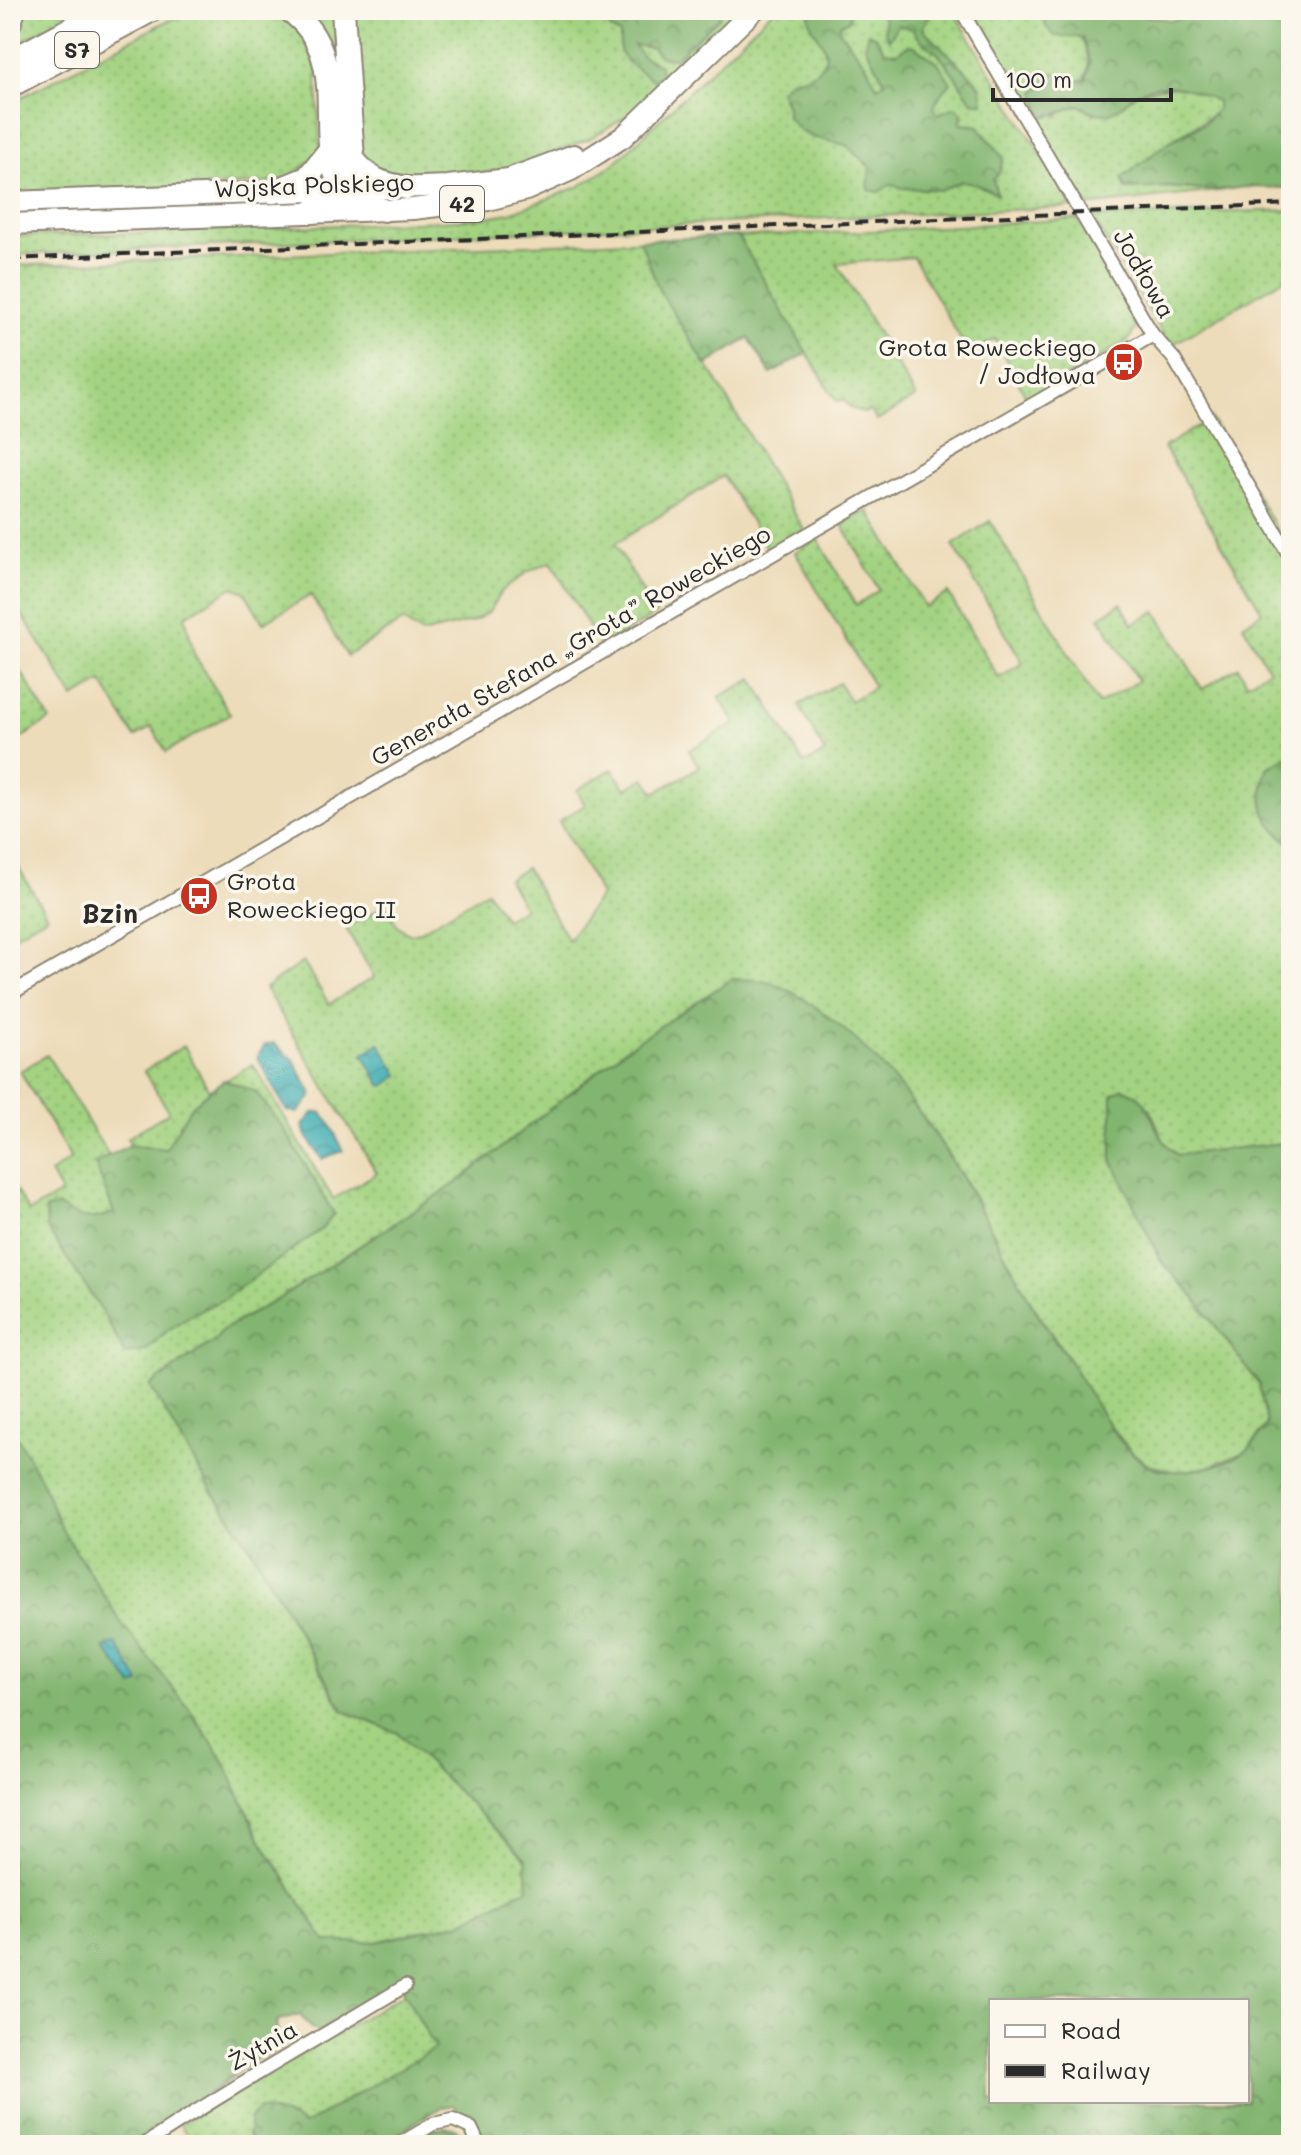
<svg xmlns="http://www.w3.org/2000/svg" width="1301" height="2155" viewBox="0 0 1301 2155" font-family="Mali,sans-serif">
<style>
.grass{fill:url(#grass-dots);stroke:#677f56;stroke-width:2}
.forest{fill:url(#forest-crowns);stroke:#56704d;stroke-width:2;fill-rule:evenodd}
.water{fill:url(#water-waves);stroke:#326b6e;stroke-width:2}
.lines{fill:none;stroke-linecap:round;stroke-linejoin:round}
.minor-casing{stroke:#8c8472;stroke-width:16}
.primary-casing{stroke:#8c8472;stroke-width:24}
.motorway-casing{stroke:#8c8472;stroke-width:26}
.minor{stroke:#fff;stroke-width:12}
.primary{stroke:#fff;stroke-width:20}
.motorway{stroke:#fff;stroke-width:22}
.rail{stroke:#2b2b2b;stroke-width:4;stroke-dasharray:12 6;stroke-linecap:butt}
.labels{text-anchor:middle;stroke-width:7;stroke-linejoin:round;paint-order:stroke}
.shield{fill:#fbf7ec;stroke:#696865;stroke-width:2}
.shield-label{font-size:22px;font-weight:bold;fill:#2b2b2b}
.street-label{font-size:24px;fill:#2b2b2b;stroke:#fbf7ec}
.poi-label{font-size:24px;fill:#2b2b2b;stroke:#fbf7ec;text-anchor:end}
.neighbourhood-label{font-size:26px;font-weight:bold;fill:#2b2b2b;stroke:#fbf7ec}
</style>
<defs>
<pattern id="grass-dots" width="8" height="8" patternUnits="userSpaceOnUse" patternTransform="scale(2)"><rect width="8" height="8" fill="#a3d381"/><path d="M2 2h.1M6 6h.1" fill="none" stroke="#8cb570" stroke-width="1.8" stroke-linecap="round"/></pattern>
<pattern id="forest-crowns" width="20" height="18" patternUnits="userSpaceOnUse" patternTransform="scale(2)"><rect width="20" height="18" fill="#82b56f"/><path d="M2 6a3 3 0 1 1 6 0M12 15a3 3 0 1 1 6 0" fill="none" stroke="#6b935b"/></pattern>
<pattern id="water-waves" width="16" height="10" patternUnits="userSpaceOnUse" patternTransform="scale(2)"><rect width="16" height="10" fill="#38abb1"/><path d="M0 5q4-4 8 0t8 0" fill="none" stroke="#2f8b90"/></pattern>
</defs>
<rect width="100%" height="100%" fill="#fbf7ec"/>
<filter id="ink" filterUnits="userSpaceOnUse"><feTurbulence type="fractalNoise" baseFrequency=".0125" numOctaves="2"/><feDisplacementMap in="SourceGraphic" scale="16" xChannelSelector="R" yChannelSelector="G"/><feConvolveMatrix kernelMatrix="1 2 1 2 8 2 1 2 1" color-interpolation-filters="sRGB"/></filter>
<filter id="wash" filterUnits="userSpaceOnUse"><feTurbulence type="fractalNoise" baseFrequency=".006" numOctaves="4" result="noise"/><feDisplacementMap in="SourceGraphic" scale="32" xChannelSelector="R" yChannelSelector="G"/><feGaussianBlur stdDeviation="1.8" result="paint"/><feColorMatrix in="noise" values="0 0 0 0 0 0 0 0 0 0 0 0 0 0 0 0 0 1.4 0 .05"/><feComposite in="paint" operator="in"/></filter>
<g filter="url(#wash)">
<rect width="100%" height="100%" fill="#eddcba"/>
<path class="grass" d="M20 10H82L10 47V36Z
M197 10H272L303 30 317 71 320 150 310 162 287 179 261 184 10 193V103L163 23Z
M304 10H334L344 167 328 44Z
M349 10H744L636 110 591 138 526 163 481 174 397 177 362 162Z
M773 10H953L1073 207 10 255V236L154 233 439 221 480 218 510 213 578 187 613 165Z
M968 10H1078L1076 14 1048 11C1074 31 1096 42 1086 79L1069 83 1057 116 1067 108 1079 105 1095 114 1123 105 1136 93 1177 85 1201 92 1217 102V110C1201 126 1182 132 1164 145 1148 157 1138 173 1126 189L1168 187 1218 191 1086 206Z
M249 203 221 207 10 215V210Z
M1291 210V275L1170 346 1092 217Z
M1078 219 1135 317 1136 328 1129 340 1028 400 995 339 969 354 913 257 837 264 916 397 877 421 870 410 864 413 851 408 843 399 837 402 807 353 771 374 749 338 707 364 804 530 769 551 723 476 615 544 656 614 601 647 551 562 527 572 501 592 489 612 474 621 422 634 403 621 347 656 311 595 263 623 245 592 233 587 185 616 194 654 230 714 166 752 152 727 135 737 102 682 74 698 18 608 10 612V266L853 232Z
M1211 418 1291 554V1142L1177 1155 1163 1140 1150 1108 1112 1095 1113 1125 1161 1261 1193 1296 1259 1384 1267 1424 1246 1452 1208 1467 1176 1472 1147 1464 1130 1450 1098 1410 1072 1364 1030 1301 968 1186 930 1126 887 1073 732 979 627 1048 458 1182 280 1298 224 1329 216 1339 150 1386 207 1483 252 1550 343 1711 398 1733 526 1859 528 1888 462 1922 376 1942 301 1943 233 2078 211 2093 136 2049 10 2125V1181L29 1212 61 1193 50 1173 71 1159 20 1071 47 1055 110 1158 131 1146 127 1138 169 1112 144 1071 184 1046 209 1090 253 1064 333 1199 377 1173 265 988 303 962 329 1004 374 977 346 928 385 905 397 925 409 934 419 932 487 891 505 919 524 908 508 879 526 868 568 940 601 895 559 821 585 805 577 790 612 769 626 789 645 778 655 793 699 767 689 750 735 723 719 697 753 679 804 764 825 753 799 705 839 683 850 701 874 687 795 552 818 539 856 605 879 590 842 524 868 510 925 607 948 593 999 678 1023 663 953 545 990 521 1098 704 1138 681 1100 617 1121 603 1133 624 1156 611 1202 689 1238 667 1247 683 1269 670 1243 625 1262 612 1164 447Z
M10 653 50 720 10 745Z
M10 853 47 916 10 938Z
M405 1993 436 2048 304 2125 285 2115 248 2133 250 2145H193L180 2124Z"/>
<path class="forest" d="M633 10H719L720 17 676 58 661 57 652 48 634 45 643 57 660 65 661 74 654 81 626 61 620 52V34L611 30 607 22 611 16 626 17Z
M809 10H847L850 15 849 20 839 25 840 32 866 64 877 87 885 82 865 46 868 33 876 37 885 51 897 53 905 47 913 45 939 64 951 83 938 98 934 108 938 114 954 107 962 112 961 124 979 126C986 139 997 146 1003 159L999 174 993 179 997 194 973 183 962 181 941 190 902 188 891 184 879 192 868 190 870 167 846 145 812 137 800 131 787 117V107L780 90 790 80C806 79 834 67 823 45 815 29 809 30 809 10Z
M875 10H891L902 18 918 10H933L922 28 975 80 981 88 983 103 972 101C961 87 953 71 941 57 931 46 920 43 913 29L898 25 889 40 885 32 884 18Z
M1083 10H1132L1141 15 1172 20 1204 14 1248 22 1259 20 1275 13 1290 14 1291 188 1244 187 1218 191 1168 187 1126 189 1122 178 1166 144 1205 123 1217 110V102C1195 88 1158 78 1134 95 1126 101 1119 111 1109 113 1097 116 1089 110 1079 105 1065 109 1057 116 1043 117L1035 92 1054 72 1069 83 1086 79 1090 63 1082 37 1055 36C1045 27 1042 24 1047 11L1076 14Z
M738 236 807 353 771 374 749 338 706 365 659 290 640 240Z
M1291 755V844C1262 822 1257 801 1267 768Z
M732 979C743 980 757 979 768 982 789 988 808 1001 825 1014 920 1085 972 1196 1028 1297 1040 1320 1057 1341 1071 1363 1091 1394 1114 1444 1146 1464 1172 1479 1221 1468 1245 1452 1253 1447 1261 1433 1267 1424L1259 1384 1193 1296 1161 1261 1112 1160V1095L1123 1088C1154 1100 1148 1119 1164 1141 1168 1146 1173 1151 1177 1155L1291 1142V2145H484C477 2128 468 2116 453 2105L443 2107 422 2118 382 2145H250L249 2119 259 2109 285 2115 304 2125 435 2048 400 1985 321 2033 312 2029 300 2015 278 2021 276 2024 281 2049 256 2059 176 2118 156 2127 129 2145H31L10 2117V1424L40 1478 60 1526 123 1625 188 1707 221 1756 262 1842 326 1942H376L462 1922 528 1888 526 1859 398 1733 344 1711 252 1550 207 1483 150 1386 216 1339 224 1329 280 1298 458 1182 627 1048ZM991 2001H1247V2101H991Z
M224 1080 255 1091 282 1125 334 1214 323 1228 221 1301 194 1313 167 1331 145 1351 125 1354 103 1313 47 1228 46 1209 59 1206C80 1221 90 1221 114 1213L95 1163 130 1145 166 1149 191 1106Z
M444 2127 455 2128 475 2145H407L431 2129Z"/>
<path class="water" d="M274 1043 294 1061 313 1095 298 1113 287 1111 257 1057 265 1045Z
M379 1043 399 1075 384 1086 381 1085 363 1055Z
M321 1112 329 1121 343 1151 322 1159 305 1134 303 1125 313 1113Z
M115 1643 117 1645 140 1683 133 1686 105 1649Z"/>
</g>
<g filter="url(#ink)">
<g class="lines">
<defs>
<path id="minor" d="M961 10 1153 335 1174 359 1291 558
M10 994 1153 335
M144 2145C229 2088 318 2039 405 1986
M398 2145 433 2124 453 2120 471 2128 479 2145"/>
<path id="primary" d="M10 202 448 186 509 179 574 155
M10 224 413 209 488 200 526 190 571 170 623 137 754 10"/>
<path id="motorway" d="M289 10C360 60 304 153 350 196 359 205 373 207 384 210
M10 22 14 10
M10 61 106 10
M10 86 152 10
M353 159C370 180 380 183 407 188
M273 192 307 178 331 148
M312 212 345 190 353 159 343 10"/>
</defs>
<use href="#minor" class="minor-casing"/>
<use href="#primary" class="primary-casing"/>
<use href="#motorway" class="motorway-casing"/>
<use href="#minor" class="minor"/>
<use href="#primary" class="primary"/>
<use href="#motorway" class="motorway"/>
<path class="rail" d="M10 259 1291 204"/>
</g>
</g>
<defs>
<symbol id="bus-disc" viewBox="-11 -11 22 22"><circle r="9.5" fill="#c8321e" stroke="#fbf7ec"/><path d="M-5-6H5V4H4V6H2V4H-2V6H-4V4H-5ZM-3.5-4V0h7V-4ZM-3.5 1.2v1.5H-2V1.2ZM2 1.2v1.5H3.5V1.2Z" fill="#fff"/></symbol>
</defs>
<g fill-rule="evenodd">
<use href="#bus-disc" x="1102" y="340" width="44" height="44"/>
<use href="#bus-disc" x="177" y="874" width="44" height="44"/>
</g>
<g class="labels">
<g class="shield">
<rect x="55" y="32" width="44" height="36" rx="6"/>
<rect x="440" y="186" width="44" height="36" rx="6"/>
</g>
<g class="shield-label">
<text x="77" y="58">S7</text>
<text x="462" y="212">42</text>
</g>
<g class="street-label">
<text transform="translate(314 186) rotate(-2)" y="8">Wojska Polskiego</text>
<text transform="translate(1144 274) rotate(60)" y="8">Jodłowa</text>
<text transform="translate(571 646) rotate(-30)" y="8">Generała Stefana „Grota” Roweckiego</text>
<text transform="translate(263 2046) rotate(-30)" y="8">Żytnia</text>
</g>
<g class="poi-label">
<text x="1096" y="356">Grota Roweckiego<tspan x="1096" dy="28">/ Jodłowa</tspan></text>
<text x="227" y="890" text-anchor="start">Grota<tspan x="227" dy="28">Roweckiego II</tspan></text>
</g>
<g class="neighbourhood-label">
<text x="110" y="923">Bzin</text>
</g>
</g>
<rect width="1301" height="2155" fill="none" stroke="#fbf7ec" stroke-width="40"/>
<rect x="989" y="1999" width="260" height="104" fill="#fbf7ec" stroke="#a8a59f" stroke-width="2"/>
<rect x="1005" y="2025" width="40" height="12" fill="#ffffff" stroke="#a8a59f" stroke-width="2"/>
<text x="1061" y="2039" font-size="24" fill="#2b2b2b">Road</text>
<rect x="1005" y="2065" width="40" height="12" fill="#2b2b2b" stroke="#a8a59f" stroke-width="2"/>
<text x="1061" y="2079" font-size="24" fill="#2b2b2b">Railway</text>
<path d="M993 88v12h178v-12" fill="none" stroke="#2b2b2b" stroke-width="4"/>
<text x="1005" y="88" font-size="24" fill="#2b2b2b" stroke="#fbf7ec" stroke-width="6" paint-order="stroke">100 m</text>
</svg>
